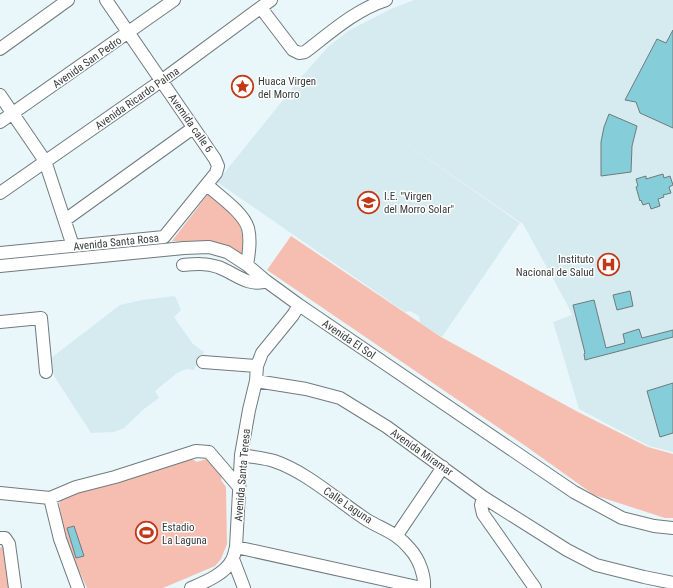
<svg xmlns="http://www.w3.org/2000/svg" width="673" height="588" viewBox="0 0 673 588" font-family="'Roboto Condensed',sans-serif">
<style>
.built{fill:#d5ebef}
.green{fill:#f6beb0}
.building{fill:#86cdda;stroke:#6f7a7c}
.lines{fill:none;stroke-linecap:round;stroke-linejoin:round}
.minor-casing{stroke:#707b7e;stroke-width:14}
.minor{stroke:#fff;stroke-width:12}
.labels{text-anchor:middle;stroke-width:3;stroke-linejoin:round;paint-order:stroke}
.street-label{font-size:11px;fill:#373c3d;stroke:#fff}
.poi-label{font-size:11px;fill:#373c3d;stroke:#fff;text-anchor:start}
</style>
<rect width="100%" height="100%" fill="#eaf7fa"/>
<path class="built" d="M414 0H673V452L649 446 579 409 553 322 572 315 568 306 523 224 379 125 520 223 442 337 420 323 419 316 410 311 405 312 217 182 304 74 328 47 348 31 391 9Z
M175 296 181 310 174 317 193 344 204 352 194 370 186 369 177 373 155 391 159 398 144 409 124 428 114 432 91 433 54 376 51 358 120 305 142 300Z"/>
<path class="green" d="M209 193C236 215 244 219 243 256L233 248 212 244 172 241Z
M291 236 441 337 578 412 648 447 673 454V518H665L594 495 527 447 267 270Z
M188 457 197 462 209 458 222 477 221 480 226 487 227 544 221 559 215 566 163 588H87C74 560 60 528 59 497Z
M3 546H6L13 588H0V548Z"/>
<path class="building" d="M673 30V128L640 113 636 102 625 100 657 39 666 43Z
M609 114 637 126 632 146 631 172 601 176V142L604 127Z
M663 174 664 178 670 176 673 185 669 187 671 193 663 195 664 197 658 199 660 206 651 209 649 203 643 205 641 200 640 201 636 187 638 186 636 179 646 176V179Z
M630 291 633 306 617 310 613 295Z
M594 300 606 348 625 343 623 334 639 329 642 338 673 330V337L585 360 584 354 585 353 573 305Z
M673 383V433L660 437 647 391Z
M74 526 84 556 76 558 67 528Z"/>
<g class="lines">
<defs>
<path id="minor" d="M261 8 293 50 299 53 305 52C330 33 355 10 386 0
M0 49 68 0
M0 95 45 161 73 246
M0 122 174 0
M207 185C219 196 243 212 248 228 251 240 249 253 247 265
M0 193 161 81 271 0
M65 220 193 128
M0 253 164 237 216 173 218 166 215 159 106 0
M183 265C195 264 207 263 218 267 233 272 249 288 266 281
M0 266 184 248 209 247 227 252 247 265 266 281 299 305 574 492 622 518 654 526 673 528
M0 322 41 318 46 372
M203 362 257 366
M256 381 306 389 340 398 387 427 483 497 567 550 596 565 644 577 673 583
M241 455C252 457 264 458 274 461 307 472 338 501 367 520 384 530 397 533 410 549 419 559 425 575 424 588
M0 493 50 498 76 487 115 477 196 451 209 452 239 487
M483 497 481 505 483 514 535 588
M50 498 60 539 78 588
M397 535 443 467
M0 538H5L9 544 15 588
M236 547 422 588
M233 559 244 588
M191 588C205 582 225 574 232 560 234 556 235 551 236 547L241 455 249 410 256 381 257 366 262 353 293 315 299 305"/>
</defs>
<use href="#minor" class="minor-casing"/>
<use href="#minor" class="minor"/>
</g>
<defs>
<symbol id="sight-ring" viewBox="-11 -11 22 22"><circle r="9.5" fill="#fff" stroke="#c23817" stroke-width="1.5"/><path d="M0-6L1.8-2.2L6-1.7L2.9 1.2L3.7 5.4L0 3.3L-3.7 5.4L-2.9 1.2L-6-1.7L-1.8-2.2Z" fill="#c23817"/></symbol>
<symbol id="school-ring" viewBox="-11 -11 22 22"><circle r="9.5" fill="#fff" stroke="#c23817" stroke-width="1.5"/><path d="M0-5L7-2L0 1L-7-2ZM-4 1L0 2.5L4 1V4Q0 6-4 4Z" fill="#c23817"/></symbol>
<symbol id="hospital-ring" viewBox="-11 -11 22 22"><circle r="9.5" fill="#fff" stroke="#c23817" stroke-width="1.5"/><path d="M-5-5h3v3.5h4V-5h3V5h-3V1.5h-4V5h-3Z" fill="#c23817"/></symbol>
<symbol id="stadium-ring" viewBox="-11 -11 22 22"><circle r="9.5" fill="#fff" stroke="#c23817" stroke-width="1.5"/><path d="M0-5a6.5 5 0 1 0 0 10a6.5 5 0 1 0 0-10ZM-3.5-1.8h7v3.6h-7Z" fill="#c23817"/></symbol>
</defs>
<g fill-rule="evenodd">
<use href="#sight-ring" x="230" y="74" width="25" height="25"/>
<use href="#school-ring" x="356" y="190" width="25" height="25"/>
<use href="#hospital-ring" x="596" y="252" width="25" height="25"/>
<use href="#stadium-ring" x="134" y="520" width="25" height="25"/>
</g>
<g class="labels">
<g class="street-label">
<text transform="translate(87 62) rotate(-35)" y="4">Avenida San Pedro</text>
<text transform="translate(137 98) rotate(-35)" y="4">Avenida Ricardo Palma</text>
<text transform="translate(191 123) rotate(55)" y="4">Avemida calle 6</text>
<text transform="translate(116 242) rotate(-6)" y="4">Avenida Santa Rosa</text>
<text transform="translate(349 339) rotate(34)" y="4">Avenida El Sol</text>
<text transform="translate(422 452) rotate(35)" y="4">Avenida Miramar</text>
<text transform="translate(242 475) rotate(-85)" y="4">Avenida Santa Teresa</text>
<text transform="translate(348 505) rotate(34)" y="4">Calle Laguna</text>
</g>
<g class="poi-label">
<text x="258" y="85">Huaca Virgen<tspan x="258" dy="13">del Morro</tspan></text>
<text x="384" y="200">I.E. "Virgen<tspan x="384" dy="13">del Morro Solar"</tspan></text>
<text x="594" y="263" text-anchor="end">Instituto<tspan x="594" dy="13">Nacional de Salud</tspan></text>
<text x="162" y="531">Estadio<tspan x="162" dy="13">La Laguna</tspan></text>
</g>
</g>
</svg>
